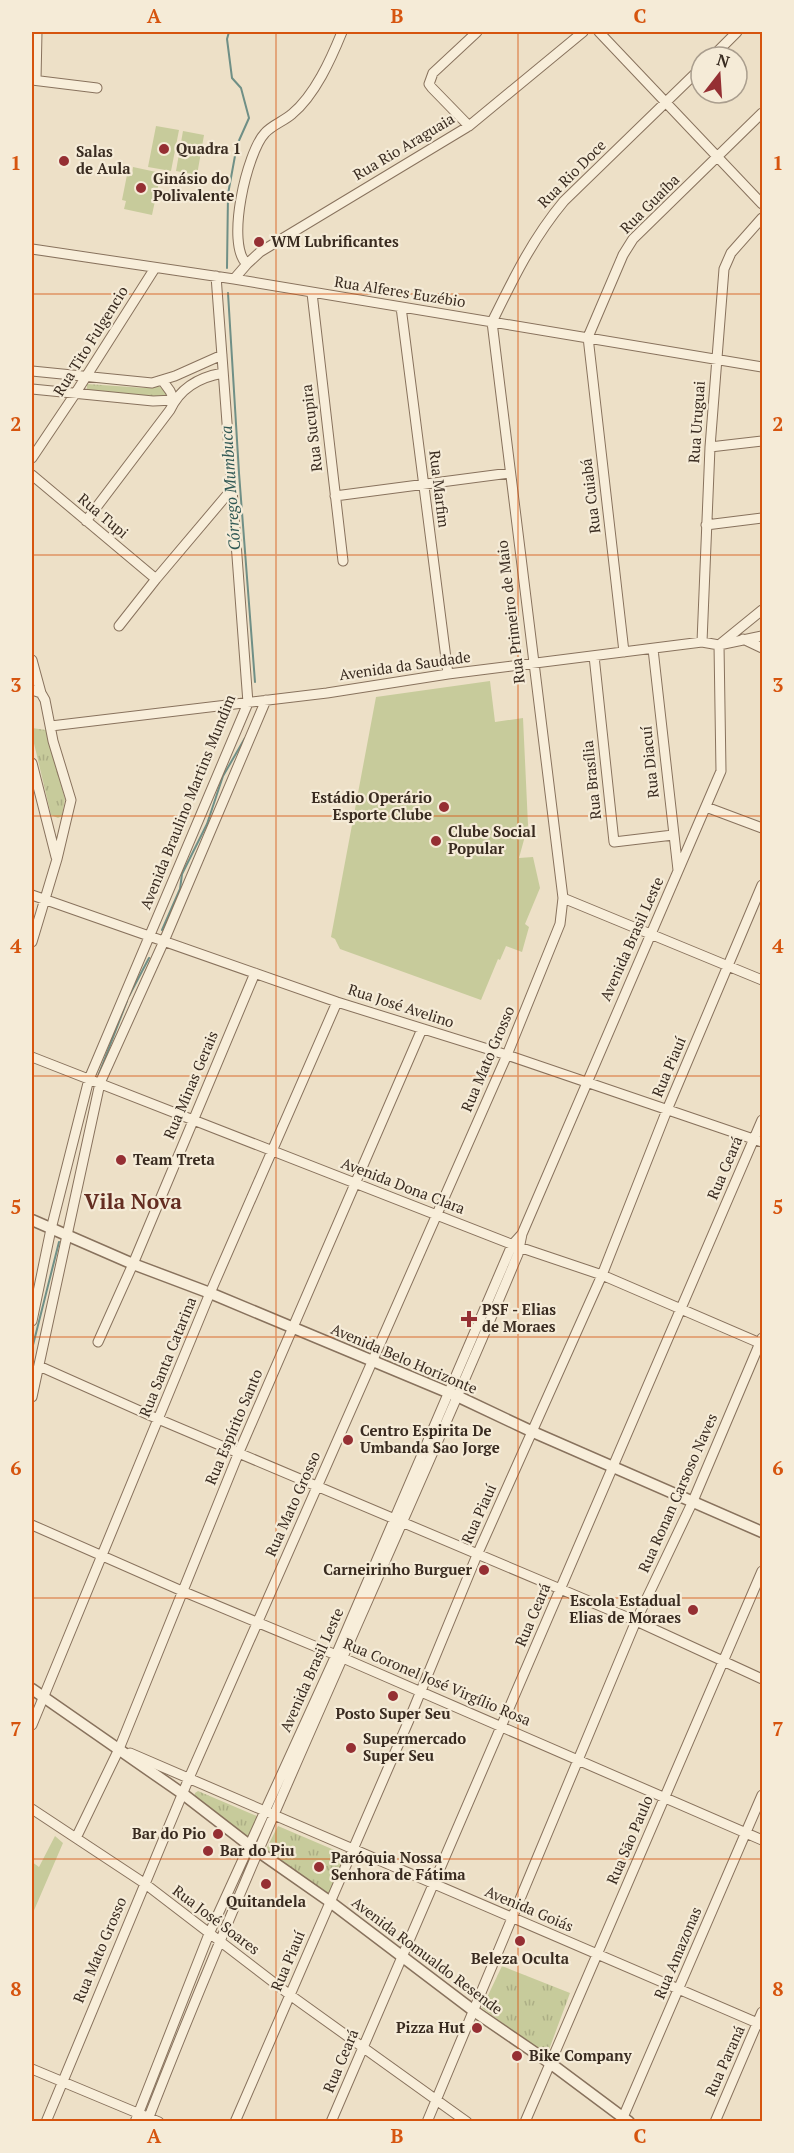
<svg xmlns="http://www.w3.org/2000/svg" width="794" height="2153" viewBox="0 0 794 2153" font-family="'PT Serif',serif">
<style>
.grass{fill:url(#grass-tufts)}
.pitch{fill:#c7cb9b}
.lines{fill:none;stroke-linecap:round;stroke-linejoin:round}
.stream{stroke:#6f8f86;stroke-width:2}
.minor-casing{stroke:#88725d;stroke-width:11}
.tertiary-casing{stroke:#88725d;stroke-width:13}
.minor{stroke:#f8eeda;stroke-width:9}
.tertiary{stroke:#f8eeda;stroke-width:10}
.grid{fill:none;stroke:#d6540e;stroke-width:1.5;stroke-opacity:0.55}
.poi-dot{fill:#952f33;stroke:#f5ebd7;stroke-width:2}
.labels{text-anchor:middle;stroke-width:4.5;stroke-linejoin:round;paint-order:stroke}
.street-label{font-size:15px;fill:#392b20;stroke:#f5ebd7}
.poi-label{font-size:15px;font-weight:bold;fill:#392b20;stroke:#f5ebd7;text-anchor:start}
.water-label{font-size:16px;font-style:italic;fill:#305854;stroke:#f5ebd7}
.district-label{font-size:21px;font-weight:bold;fill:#642d21;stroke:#f5ebd7}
.neatline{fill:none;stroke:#d6540e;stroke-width:2}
.grid-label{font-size:20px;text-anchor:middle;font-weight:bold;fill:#d6540e}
</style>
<defs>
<pattern id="grass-tufts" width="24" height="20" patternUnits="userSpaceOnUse" patternTransform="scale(1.5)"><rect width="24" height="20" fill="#c7cb9b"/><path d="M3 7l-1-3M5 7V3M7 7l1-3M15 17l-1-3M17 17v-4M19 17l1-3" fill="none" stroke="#acae85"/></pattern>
</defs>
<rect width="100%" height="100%" fill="#ede0c7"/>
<path class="grass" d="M87 384 145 388 159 386 168 394 165 397 154 398 87 391Z
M32 728 46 730 65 799 62 816 58 818 51 815 32 735Z
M198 1791 259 1817 250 1840 194 1798 195 1793Z
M278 1826 346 1855 329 1896 265 1851Z
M502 1966 570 1993 547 2055 482 2008Z"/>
<path class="pitch" d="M156 126 179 130 171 171 148 167Z
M183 131 204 135 197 175 176 171Z
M133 167 161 173 152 215 124 209 126 201 122 200 127 175 132 176Z
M490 681 495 722 523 718 528 825 519 858 533 857 540 888 525 924 529 927 522 952 506 946 500 960 498 959 481 1000 340 949 335 939 331 937 376 697Z
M55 1836 63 1843 32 1915V1862L39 1867Z"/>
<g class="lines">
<path class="stream" d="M227 268 228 194 237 145 249 118 241 88 232 78 227 39 229 32
M228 293 239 473 255 682
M162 930 180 889 182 874 207 824 223 776 245 738
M129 996 149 958
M97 1079 127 1001
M32 1349 59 1242"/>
<defs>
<path id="minor" d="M599 32 762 204
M712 57 737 32
M32 80 97 88
M36 80 37 32
M469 126 432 88 429 84 433 73 477 32
M32 249 234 279 762 367
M247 264C225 245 247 152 265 133 272 125 284 121 292 114 315 95 331 59 342 32
M234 279 247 264 260 252 469 126 583 32
M312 293 343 561
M401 307 448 674
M32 371 152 383 175 376 222 355
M162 380 170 391 174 400
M32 389 153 401 174 400
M710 447 762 441
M32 458 75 394 155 268
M32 475 156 579
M335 496 510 473
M86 521 170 410C180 388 200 377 223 373
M706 525 762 518
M119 626 156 579 232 489
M743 639 762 648
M702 642 710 447 724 269 731 253 762 218
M653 649 678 870
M624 652 588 337 623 255 633 239 762 113
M594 656 614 842 673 835
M32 660 41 693
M32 690 41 693 45 700 53 741 71 800 57 859 32 942
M51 726 327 693 448 674 702 642 719 645 762 636
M32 763 56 857
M706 807 762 828
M32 895 337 1002 507 1055 762 1142
M563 898 762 980
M32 1057 516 1246 602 1275 762 1344
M32 1321 51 1229 89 1079 248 703 216 276
M98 1342 133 1264 255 973
M39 1366 158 1419 636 1621 762 1679
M32 1397 100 1083 164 941 266 700
M32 1525 182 1591 336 1655 762 1840
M32 1725 210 1293 337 1002
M130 1753 762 2025
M32 1809 144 1883 290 1995 467 2122
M76 1838 119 1749 239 1452 422 1029
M32 2069 159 2122
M46 2122 189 1778 507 1055 560 924 563 898 492 322C513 279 533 238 564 201L701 68
M135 2122 209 1934 336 1655 512 1245 522 1234
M147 2122C261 1828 397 1544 518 1254L522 1234 721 771 719 645 762 610
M235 2122 409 1720 477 1555 602 1275 667 1110 762 885
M331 2122 762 1120
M427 2122 636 1621 693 1501 762 1338
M525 2122 762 1571
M621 2122 762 1795
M715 2122 762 2012"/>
<path id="tertiary" d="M32 1220 133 1264 210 1293 459 1397 533 1432 762 1532
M32 1689 183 1794 249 1845 329 1901 474 2011 550 2063 629 2122"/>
</defs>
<use href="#minor" class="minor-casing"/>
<use href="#tertiary" class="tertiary-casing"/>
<use href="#minor" class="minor"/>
<use href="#tertiary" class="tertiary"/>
</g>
<path class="grid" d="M276 32V2122M518 32V2122M32 294H762M32 555H762M32 816H762M32 1076H762M32 1337H762M32 1598H762M32 1859H762"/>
<g class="poi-dot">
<circle cx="164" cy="149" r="6"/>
<circle cx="64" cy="161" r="6"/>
<circle cx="141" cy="188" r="6"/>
<circle cx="259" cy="242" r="6"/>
<circle cx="444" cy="807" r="6"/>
<circle cx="436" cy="841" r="6"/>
<circle cx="121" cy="1160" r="6"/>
<path d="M466 1310h6v6h6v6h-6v6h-6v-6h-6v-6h6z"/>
<circle cx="348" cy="1440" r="6"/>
<circle cx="484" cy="1570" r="6"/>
<circle cx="693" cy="1610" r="6"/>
<circle cx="393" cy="1696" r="6"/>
<circle cx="351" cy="1748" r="6"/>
<circle cx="218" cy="1834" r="6"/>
<circle cx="208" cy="1851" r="6"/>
<circle cx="319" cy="1867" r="6"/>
<circle cx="266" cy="1884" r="6"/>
<circle cx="520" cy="1941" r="6"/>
<circle cx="477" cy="2028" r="6"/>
<circle cx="517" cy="2056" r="6"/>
</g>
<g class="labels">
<g class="street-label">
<text transform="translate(404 147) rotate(-31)" y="5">Rua Rio Araguaia</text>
<text transform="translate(572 174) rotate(-45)" y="5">Rua Rio Doce</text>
<text transform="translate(650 204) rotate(-45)" y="5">Rua Guaíba</text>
<text transform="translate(400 292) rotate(9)" y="5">Rua Alferes Euzébio</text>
<text transform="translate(91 341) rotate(-58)" y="5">Rua Tito Fulgencio</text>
<text transform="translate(697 422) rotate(-86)" y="5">Rua Uruguai</text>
<text transform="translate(312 428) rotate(-97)" y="5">Rua Sucupira</text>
<text transform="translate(439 489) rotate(83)" y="5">Rua Marfim</text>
<text transform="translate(591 496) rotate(-97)" y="5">Rua Cuiabá</text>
<text transform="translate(103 516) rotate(40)" y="5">Rua Tupi</text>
<text transform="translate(511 612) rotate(-97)" y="5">Rua Primeiro de Maio</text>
<text transform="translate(405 666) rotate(-8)" y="5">Avenida da Saudade</text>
<text transform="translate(650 762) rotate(-96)" y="5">Rua Diacuí</text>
<text transform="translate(592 780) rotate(-96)" y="5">Rua Brasília</text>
<text transform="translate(188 802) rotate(-68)" y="5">Avenida Braulino Martins Mundim</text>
<text transform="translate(632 939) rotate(-66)" y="5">Avenida Brasil Leste</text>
<text transform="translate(401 1006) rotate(18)" y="5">Rua José Avelino</text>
<text transform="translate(488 1059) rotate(-67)" y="5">Rua Mato Grosso</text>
<text transform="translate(669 1067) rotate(-67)" y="5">Rua Piauí</text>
<text transform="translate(191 1085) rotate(-67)" y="5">Rua Minas Gerais</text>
<text transform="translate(725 1168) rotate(-67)" y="5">Rua Ceará</text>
<text transform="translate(403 1186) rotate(21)" y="5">Avenida Dona Clara</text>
<text transform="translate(168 1357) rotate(-68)" y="5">Rua Santa Catarina</text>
<text transform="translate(404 1359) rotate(23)" y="5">Avenida Belo Horizonte</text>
<text transform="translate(234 1427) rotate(-67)" y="5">Rua Espírito Santo</text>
<text transform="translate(678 1493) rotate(-66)" y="5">Rua Ronan Carsoso Naves</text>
<text transform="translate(293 1504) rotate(-66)" y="5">Rua Mato Grosso</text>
<text transform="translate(479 1514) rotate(-66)" y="5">Rua Piauí</text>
<text transform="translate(533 1615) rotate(-67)" y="5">Rua Ceará</text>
<text transform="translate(312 1670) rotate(-66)" y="5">Avenida Brasil Leste</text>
<text transform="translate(437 1682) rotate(23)" y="5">Rua Coronel José Virgílio Rosa</text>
<text transform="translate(630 1840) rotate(-67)" y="5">Rua São Paulo</text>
<text transform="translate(529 1909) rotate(23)" y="5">Avenida Goiás</text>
<text transform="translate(216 1920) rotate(37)" y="5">Rua José Soares</text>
<text transform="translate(100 1950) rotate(-67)" y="5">Rua Mato Grosso</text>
<text transform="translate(678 1953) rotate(-67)" y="5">Rua Amazonas</text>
<text transform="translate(427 1956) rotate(37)" y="5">Avenida Romualdo Resende</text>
<text transform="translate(288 1961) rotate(-67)" y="5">Rua Piauí</text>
<text transform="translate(341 2061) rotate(-67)" y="5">Rua Ceará</text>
<text transform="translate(725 2061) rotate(-66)" y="5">Rua Paraná</text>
</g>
<g class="poi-label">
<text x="176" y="154">Quadra 1</text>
<text x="76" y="157">Salas<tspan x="76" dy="17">de Aula</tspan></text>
<text x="153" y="184">Ginásio do<tspan x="153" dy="17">Polivalente</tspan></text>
<text x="271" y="247">WM Lubrificantes</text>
<text x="432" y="803" text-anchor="end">Estádio Operário<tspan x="432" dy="17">Esporte Clube</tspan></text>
<text x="448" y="837">Clube Social<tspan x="448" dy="17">Popular</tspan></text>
<text x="133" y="1165">Team Treta</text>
<text x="482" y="1315">PSF - Elias<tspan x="482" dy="17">de Moraes</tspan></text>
<text x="360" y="1436">Centro Espirita De<tspan x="360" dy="17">Umbanda Sao Jorge</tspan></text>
<text x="472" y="1575" text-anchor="end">Carneirinho Burguer</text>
<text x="681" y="1606" text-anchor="end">Escola Estadual<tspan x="681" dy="17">Elias de Moraes</tspan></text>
<text x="393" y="1719" text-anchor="middle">Posto Super Seu</text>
<text x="363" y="1744">Supermercado<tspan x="363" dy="17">Super Seu</tspan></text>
<text x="206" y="1839" text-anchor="end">Bar do Pio</text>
<text x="220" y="1856">Bar do Piu</text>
<text x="331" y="1863">Paróquia Nossa<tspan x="331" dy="17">Senhora de Fátima</tspan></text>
<text x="266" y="1907" text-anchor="middle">Quitandela</text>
<text x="520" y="1964" text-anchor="middle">Beleza Oculta</text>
<text x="465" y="2033" text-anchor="end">Pizza Hut</text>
<text x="529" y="2061">Bike Company</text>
</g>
<g class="water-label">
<text transform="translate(230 488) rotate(-94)" y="6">Córrego Mumbuca</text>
</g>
<g class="district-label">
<text x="133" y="1209">Vila Nova</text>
</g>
</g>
<rect width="794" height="2153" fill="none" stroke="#f5ebd7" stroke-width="66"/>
<g transform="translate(719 75) rotate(17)"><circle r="28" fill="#f5ebd7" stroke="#aa9e8e" stroke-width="1.5"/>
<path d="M0-4.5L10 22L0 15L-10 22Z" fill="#952f33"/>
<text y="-9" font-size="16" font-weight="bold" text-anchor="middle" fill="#392b20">N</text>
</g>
<rect x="33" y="33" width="728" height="2087" class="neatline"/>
<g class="grid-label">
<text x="154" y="23">A</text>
<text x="397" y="23">B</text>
<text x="640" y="23">C</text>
<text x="16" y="170">1</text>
<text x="778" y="170">1</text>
<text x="16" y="431">2</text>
<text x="778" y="431">2</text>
<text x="16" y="692">3</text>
<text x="778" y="692">3</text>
<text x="16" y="953">4</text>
<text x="778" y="953">4</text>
<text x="16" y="1214">5</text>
<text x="778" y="1214">5</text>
<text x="16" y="1475">6</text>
<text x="778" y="1475">6</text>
<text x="16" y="1736">7</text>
<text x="778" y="1736">7</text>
<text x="16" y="1996">8</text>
<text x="778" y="1996">8</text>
<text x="154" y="2143">A</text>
<text x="397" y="2143">B</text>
<text x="640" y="2143">C</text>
</g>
</svg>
